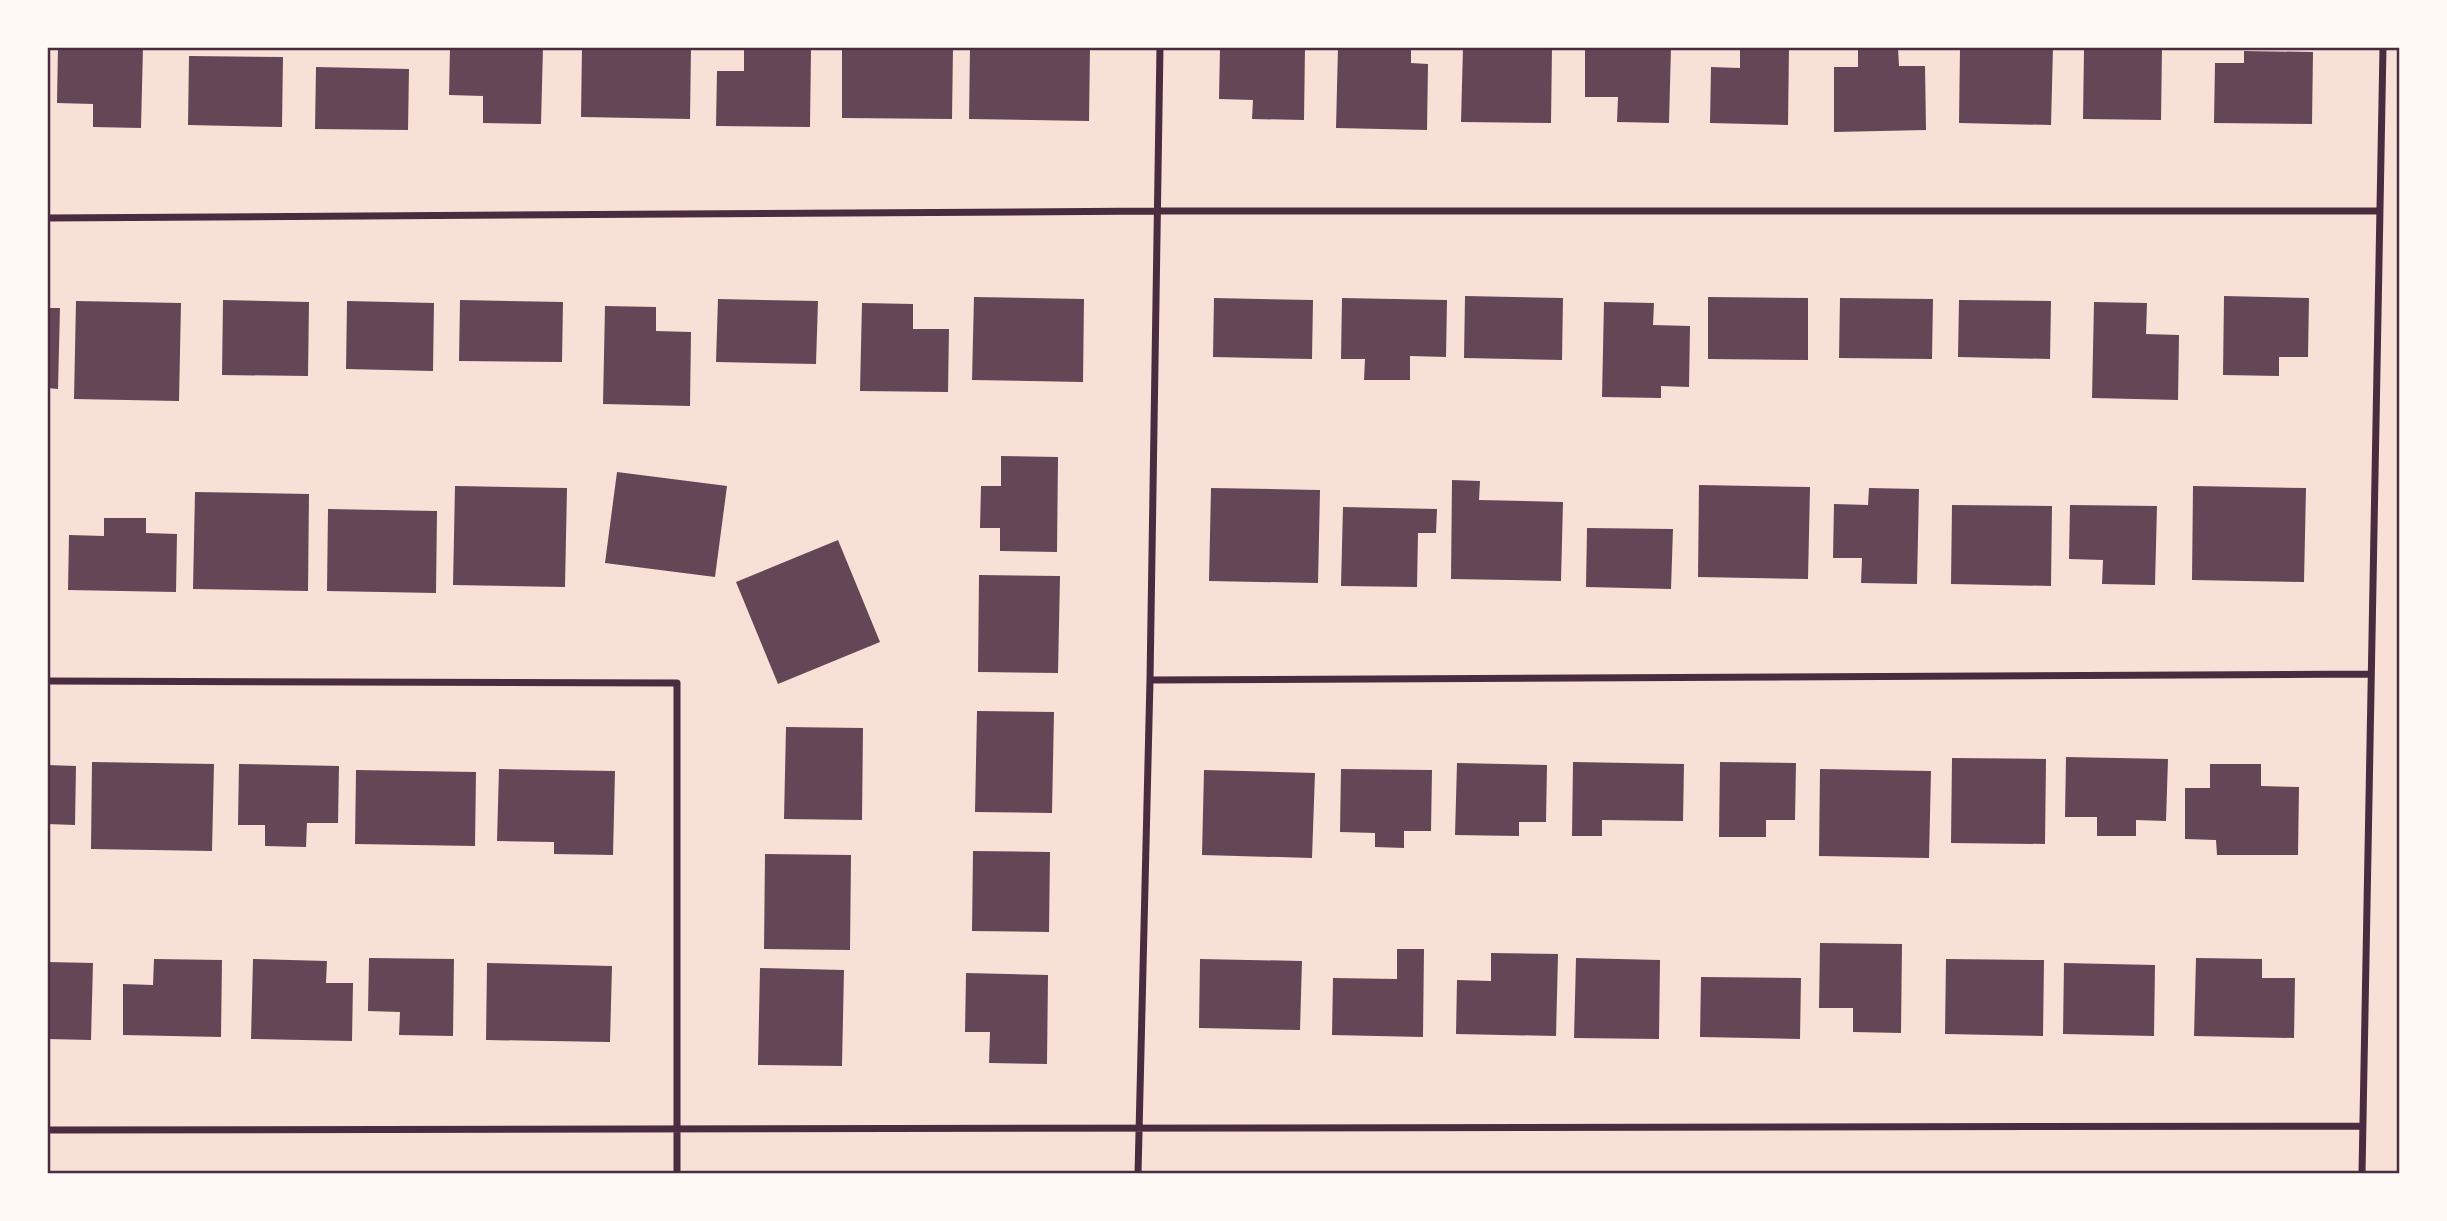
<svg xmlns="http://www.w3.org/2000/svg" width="2447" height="1221" viewBox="0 0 2447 1221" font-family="'IBM Plex Sans',sans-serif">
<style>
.building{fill:#644757}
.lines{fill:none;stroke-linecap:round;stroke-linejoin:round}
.minor{stroke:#4a2c40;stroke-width:7}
.neatline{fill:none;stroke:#4a2c40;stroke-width:2.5}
</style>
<rect width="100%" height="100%" fill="#f7e1d7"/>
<path class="building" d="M58 47H143L141 128 93 127V104L57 103Z
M450 47H543L541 124 483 123V96L449 95Z
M582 47H691L690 119 581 117Z
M842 47H953L952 119 842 118Z
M970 47H1090L1089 121 969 119Z
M1220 47H1305L1304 120 1252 119 1253 100 1219 99Z
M1338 47H1411V63L1428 64 1427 130 1336 128Z
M1463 47H1552L1551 123 1461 122Z
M1585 47H1671L1669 123 1617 122 1618 97H1585Z
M1740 47H1789L1788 125 1710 123 1711 67 1740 68Z
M1960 47H2053L2051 125 1959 123Z
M2103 47H2162L2161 120 2083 119 2084 50H2102Z
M1858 48H1898L1899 66H1925L1926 130 1834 132V67H1858Z
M744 49 811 50 810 127 716 126 717 71H744Z
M2244 51 2313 52 2312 124 2214 123 2215 63H2244Z
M189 56 283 57 282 127 188 125Z
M316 67 409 69 408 130 315 129Z
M1465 296 1563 298 1562 360 1464 358Z
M2224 296 2309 298 2308 357H2279V376L2223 375Z
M974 297 1084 299 1083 382 972 380Z
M1708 297 1808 298V360L1708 359Z
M1214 298 1313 300 1312 359 1213 357Z
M1342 298 1447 300 1446 357 1410 356V380H1364L1365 359H1341Z
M1840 298 1933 299 1932 359 1839 358Z
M718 299 818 301 816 364 716 362Z
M223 300 309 302 308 376 222 375Z
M460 300 563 302 562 362 459 361Z
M1959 300 2051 301 2050 359 1958 357Z
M76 301 181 303 179 401 74 399Z
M347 301 434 303 433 371 346 369Z
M1604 302 1654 303 1653 325 1690 326 1689 387 1661 386V398L1602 397Z
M2094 302 2147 303 2146 334 2179 335 2178 400 2092 398Z
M862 303 913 304V329H949L948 392 860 391Z
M605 306 656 307V331L691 332 690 406 603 404Z
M47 308H60L58 389 47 388Z
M1001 456 1058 457 1057 552 1000 551V528H980L981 486H1001Z
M617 472 727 486 715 577 605 563Z
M1452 480 1480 481 1479 500 1563 502 1561 581 1451 579Z
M1699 485 1810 487 1808 579 1698 577Z
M455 486 567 488 565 587 453 585Z
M2193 486 2306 488 2304 582 2192 580Z
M1211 488 1320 490 1318 583 1209 581Z
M1869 488 1919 489 1917 584 1861 583 1862 558H1833L1834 504 1868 505Z
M195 492 309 494 308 591 193 589Z
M1952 505 2052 506 2051 586 1951 584Z
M2070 505 2157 506 2155 585 2102 584 2103 560 2069 559Z
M1343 507 1437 509 1436 533H1418L1417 587 1341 586Z
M328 509 437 511 436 593 327 591Z
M104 518H146V533L177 534 176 592 68 590 69 535 104 536Z
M1587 528 1673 529 1671 589 1586 587Z
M838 540 880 642 778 684 736 582Z
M979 575 1060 576 1058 673 978 672Z
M977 711 1054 712 1052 813 975 812Z
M786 727 863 728 862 820 784 819Z
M2066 757 2168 759 2166 821 2136 820V836H2097V817H2065Z
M1952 758 2046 759 2045 844 1951 843Z
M92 762 214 764 212 851 91 849Z
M1573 762 1684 764 1683 821 1602 820V836H1572Z
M1720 762 1796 763 1795 820H1766V837H1719Z
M1457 763 1547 765 1546 822H1519V836L1455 835Z
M239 764 339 766 338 823H307L306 847 265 846V825H238Z
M2210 764H2261V786L2299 787 2298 855H2217L2216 840 2185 839V788H2210Z
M47 765 76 766 75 825 47 824Z
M499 769 615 771 613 855 554 854V842L497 841Z
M1341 769 1432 770 1431 831H1404V848L1375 847V833L1340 832Z
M1820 769 1931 771 1929 858 1819 856Z
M356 770 476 772 475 846 355 844Z
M1204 770 1315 773 1312 858 1202 855Z
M973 851 1050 852 1049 932 972 931Z
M765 854 851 855 850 950 764 949Z
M1820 943 1902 944 1901 1033 1853 1032V1008H1819Z
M1397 949H1424L1423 1037 1332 1035 1333 978 1397 979Z
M1491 953 1558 954 1556 1036 1456 1034 1457 980 1491 981Z
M369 958 454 959 453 1036 399 1035 400 1012 368 1011Z
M1576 958 1660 960 1659 1039 1574 1038Z
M2196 958 2262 959V978H2295L2294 1038 2194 1036Z
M154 959 222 960 221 1037 123 1035V984L153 985Z
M253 959 327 961 326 983H353L352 1041 251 1039Z
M1200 959 1302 961 1300 1030 1199 1028Z
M1946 959 2044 960 2043 1036 1945 1034Z
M47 962 93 963 91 1040 47 1039Z
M487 963 612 966 610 1042 486 1040Z
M2064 963 2155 965 2154 1036 2063 1034Z
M760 968 844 970 842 1066 758 1065Z
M966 973 1048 975 1047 1064 989 1063 990 1032H965Z
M1701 977 1801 978 1800 1039 1700 1037Z"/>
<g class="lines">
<path class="minor" d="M47 218 1158 211H2380
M1150 680 2371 674
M47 681 677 683V1174
M47 1130 2363 1126
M1138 1174 1150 680 1160 47
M2362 1174 2383 47"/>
</g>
<rect width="2447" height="1221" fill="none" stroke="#fffaf5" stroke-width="98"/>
<rect x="49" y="49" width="2349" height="1123" class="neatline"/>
</svg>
